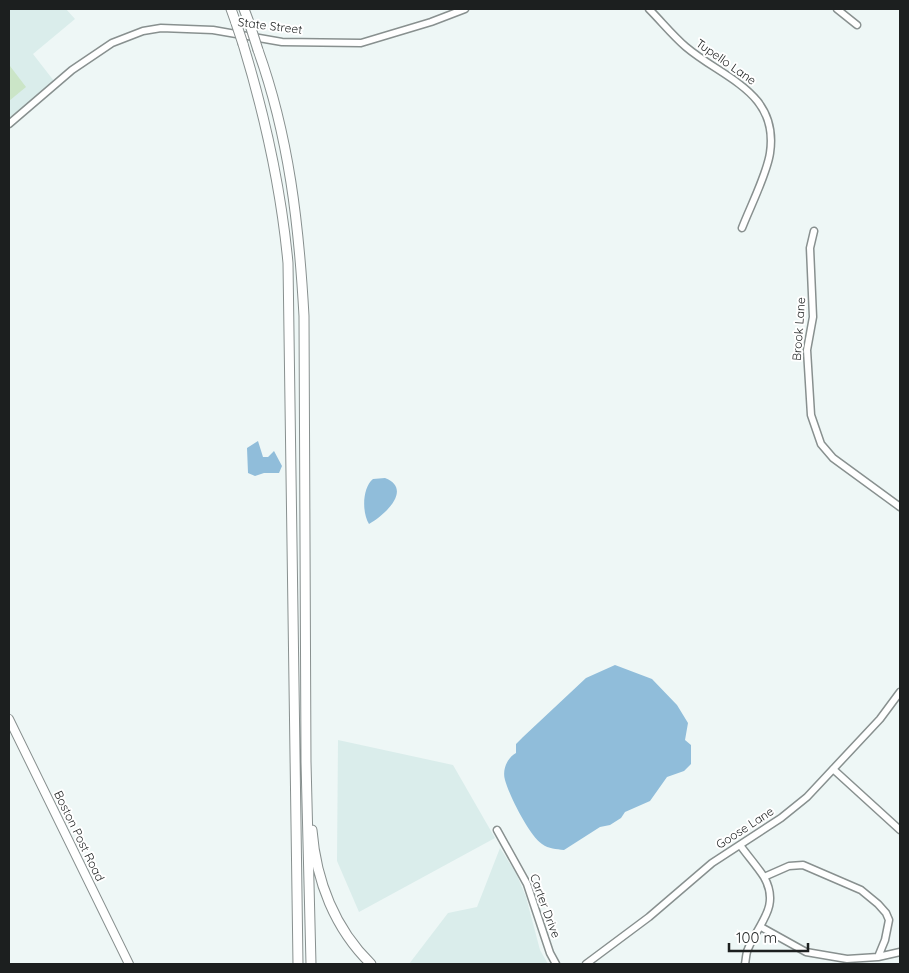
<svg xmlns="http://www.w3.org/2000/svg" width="909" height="973" viewBox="0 0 909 973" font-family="Quicksand,sans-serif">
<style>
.built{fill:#daedeb}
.green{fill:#cbe5c7}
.water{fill:#90bdda}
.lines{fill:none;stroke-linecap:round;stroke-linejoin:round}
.minor-casing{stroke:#88908f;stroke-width:9}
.major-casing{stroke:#88908f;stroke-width:10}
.highway-casing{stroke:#88908f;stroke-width:11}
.minor{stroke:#fff;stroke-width:6}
.major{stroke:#fff;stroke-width:8}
.highway{stroke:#fff;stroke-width:9}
.highway-bridge-casing{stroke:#88908f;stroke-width:11;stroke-linecap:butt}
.highway-bridge{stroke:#fff;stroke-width:9}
.labels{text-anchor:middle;stroke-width:4;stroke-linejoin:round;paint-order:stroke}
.street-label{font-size:12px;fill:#1c1f1f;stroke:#fff}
</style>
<rect width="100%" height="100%" fill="#eef7f6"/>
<path class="built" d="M9 9H66L75 19 33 54 54 81 9 122Z
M338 740 453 765 495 838 359 912 337 861Z
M500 848 516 873 526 897 540 950 548 964H409L448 913 477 907Z"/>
<path class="green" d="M10 66 26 87 9 101V67Z"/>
<path class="water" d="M258 441 263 457H268L274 451 282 466 279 473H264L255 476 248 473 247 448Z
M385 478C413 489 385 515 369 524 362 513 362 488 373 479Z
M615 665 652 679 677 705 688 723 685 740 691 745V764L684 771 667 777 650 801 625 812 621 818 610 825 600 827 564 850C556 849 549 849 542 844 529 835 509 795 505 780 502 770 507 758 516 753V744L523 737 586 678Z"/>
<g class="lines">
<defs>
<path id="minor" d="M649 9C661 21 673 36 686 47 724 79 779 92 770 153 767 174 750 207 742 228
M837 9 857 25
M9 124 72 70 112 43 143 31 161 28 213 30 282 42 361 43 431 22 465 9
M814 231 810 248 813 317 807 350 811 415 821 444 833 458 900 507
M833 769 900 830
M497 830 527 884 550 953 556 964
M740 845C747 855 757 866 764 877 781 907 758 924 748 949 746 953 746 959 745 964
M761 927 806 952 847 959 878 957 885 940 889 920 886 913 878 904 861 890 803 865 789 866 764 877
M878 957 900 952
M586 964 649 917 712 863 781 818 807 797 880 719 900 692"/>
<path id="major" d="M9 719 129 964"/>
<path id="highway" d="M231 9 236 23
M244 9 250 25
M243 44C265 116 281 188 288 263L298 964
M258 50C289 136 299 225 304 316L306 762 311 964
M312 830C316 881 335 929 371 964"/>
</defs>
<use href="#minor" class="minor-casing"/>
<use href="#major" class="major-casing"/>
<use href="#highway" class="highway-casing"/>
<use href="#minor" class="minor"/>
<use href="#major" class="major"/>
<use href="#highway" class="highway"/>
<defs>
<path id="highway-bridge" d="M236 23 243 44
M250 25 258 50"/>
</defs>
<use href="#highway-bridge" class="highway-bridge-casing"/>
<use href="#highway-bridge" class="highway-bridge"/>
</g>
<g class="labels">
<g class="street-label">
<text transform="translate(270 26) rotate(7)" y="4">State Street</text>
<text transform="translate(726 62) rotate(35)" y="4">Tupello Lane</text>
<text transform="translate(799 329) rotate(-86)" y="4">Brook Lane</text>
<text transform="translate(745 828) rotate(-33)" y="4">Goose Lane</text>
<text transform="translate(79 836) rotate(64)" y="4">Boston Post Road</text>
<text transform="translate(545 906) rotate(70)" y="4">Carter Drive</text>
</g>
</g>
<rect width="909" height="973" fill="none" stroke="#1c1f1f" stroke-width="20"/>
<path d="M729 943v8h79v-8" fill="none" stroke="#1c1f1f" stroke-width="2.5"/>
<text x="736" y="943" font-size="15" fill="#1c1f1f" stroke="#ffffff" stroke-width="4" paint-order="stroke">100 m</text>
</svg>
